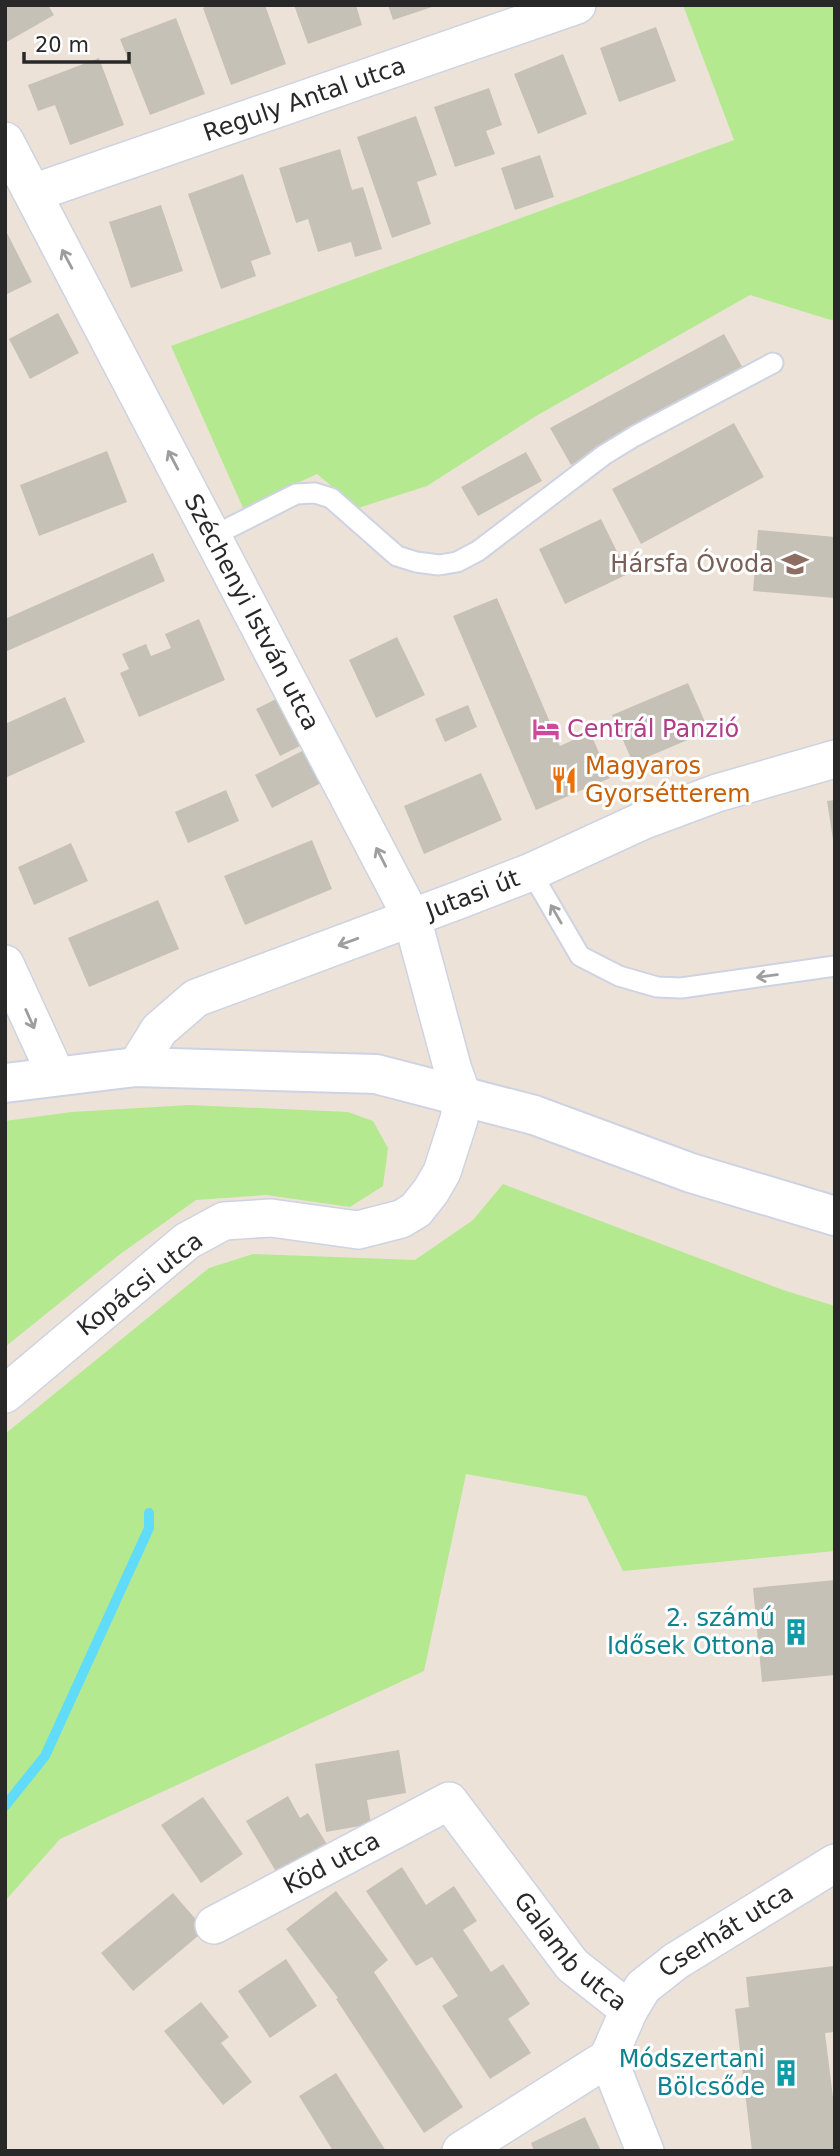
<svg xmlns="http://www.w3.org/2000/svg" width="840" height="2156" viewBox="0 0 840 2156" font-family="'DejaVu Sans',sans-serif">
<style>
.green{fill:#b4e98f}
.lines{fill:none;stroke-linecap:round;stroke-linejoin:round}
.stream{stroke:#60dcfa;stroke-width:10}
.building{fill:#c6c1b7}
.lane-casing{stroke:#cdd3e3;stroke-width:23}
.street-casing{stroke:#cdd3e3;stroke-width:40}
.secondary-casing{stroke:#cdd3e3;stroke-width:42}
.lane{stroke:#fff;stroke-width:19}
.street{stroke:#fff;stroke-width:37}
.secondary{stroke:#fff;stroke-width:38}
.oneway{stroke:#9e9e9e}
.labels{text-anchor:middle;stroke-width:6;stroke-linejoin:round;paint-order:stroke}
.street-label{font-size:24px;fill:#282828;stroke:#fff}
.education-label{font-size:24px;fill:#785e54;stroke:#fff;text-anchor:end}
.hotel-label{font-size:24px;fill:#b23c85;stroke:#fff;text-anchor:start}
.food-label{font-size:24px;fill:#c56008;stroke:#fff;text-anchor:start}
.culture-label{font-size:24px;fill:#0d838f;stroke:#fff;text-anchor:end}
</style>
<rect width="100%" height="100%" fill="#ede2d8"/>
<path class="green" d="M683 5H835V319L831 320 750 295 536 416 427 486 358 508 317 474 243 508 171 346 734 140Z
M189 1105 348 1112 373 1121 388 1148 383 1186 350 1207 266 1195 196 1200 119 1255 5 1347V1121L72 1112Z
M503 1184 783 1290 835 1306V1551L623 1571 586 1496 466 1474 424 1671 60 1839 5 1901V1434L209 1268 253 1254 415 1260 473 1220Z"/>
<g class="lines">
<path class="stream" d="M5 1806 45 1756 149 1528V1513"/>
</g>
<path class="building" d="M10 5H48L54 15 5 43V8Z
M210 5H265L286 64 231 85 203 8Z
M294 5H356L362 25 308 44Z
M388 5H435V6L393 20Z
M176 18 205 94 150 115 120 39Z
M656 27 676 81 619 102 600 48Z
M563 54 587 114 538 134 514 74Z
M99 58 124 125 70 145 55 105 38 111 28 85Z
M489 88 502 125 486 131 495 154 455 167 434 107Z
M416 116 437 175 417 182 431 224 392 238 357 137Z
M340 149 352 190 363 187 382 249 355 257 351 242 318 252 308 219 296 223 279 168Z
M540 155 554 197 515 210 501 168Z
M243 174 271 254 251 261 256 276 221 289 188 194Z
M161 205 183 271 131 288 109 222Z
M7 233 32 282 5 295V234Z
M58 313 79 353 30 379 9 339Z
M724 334 744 370 571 465 550 428Z
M734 423 764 477 641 544 612 489Z
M107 451 127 502 39 536 20 485Z
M526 452 542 481 478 516 461 487Z
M601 519 628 574 565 604 539 549Z
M758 530 835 537V598L753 591Z
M153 553 165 581 5 652V619Z
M497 598 560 746 590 732 610 778 536 810 453 616Z
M199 619 225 680 139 717 120 673 129 669 122 654 146 644 151 656 171 648 165 634Z
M397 637 425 695 376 718 349 660Z
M688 683 709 731 633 763 612 715Z
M65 697 85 742 5 778V724Z
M280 697 304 744 280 756 256 709Z
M468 705 477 727 445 742 435 719Z
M306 749 323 782 272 808 255 775Z
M481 773 502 820 424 854 404 806Z
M226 790 239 821 188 843 175 812Z
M835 800V840H833L827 801Z
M312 840 332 889 245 925 224 876Z
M71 843 88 881 34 905 18 867Z
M158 900 179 949 89 987 68 938Z
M835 1580V1675L762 1682 753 1588Z
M399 1750 406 1793 367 1800 371 1824 326 1832 315 1764Z
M288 1796 300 1818 308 1813 328 1846 278 1875 246 1821Z
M203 1797 243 1854 201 1883 161 1825Z
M402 1867 426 1905 454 1886 477 1921 463 1930 491 1972 503 1964 530 2004 508 2019 531 2053 490 2079 442 2006 458 1996 432 1957 416 1966 366 1891Z
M336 1891 388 1960 374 1972 463 2107 424 2133 336 1999 338 1998 286 1929Z
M173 1893 205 1930 133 1991 101 1953Z
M286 1959 317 2006 270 2038 238 1991Z
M834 1966 835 2032 825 2033 835 2114V2151H752L735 2009 749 2007 746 1977Z
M201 2002 229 2037 221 2043 252 2082 223 2105 164 2031Z
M336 2073 386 2151H333L299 2096Z
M585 2117 601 2151H534L531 2143Z"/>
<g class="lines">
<defs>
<path id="lane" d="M213 536 296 494 315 493 331 498 397 556 416 562 439 565 457 562 478 551 604 455 635 436 773 363
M531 872 580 956 619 976 657 987 681 988 835 966"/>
<g id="street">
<path id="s1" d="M5 141 412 918 453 1070 463 1097 459 1119 442 1172 431 1191 416 1210 401 1219 358 1230 271 1218 224 1221 187 1241 5 1394"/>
<path id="s2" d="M33 193 577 5"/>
<path d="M5 964 56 1075"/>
<path id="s3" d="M136 1067 159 1030 196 998 459 900 531 872 642 821 717 793 835 759"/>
<path id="s4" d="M214 1925 449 1801 572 1965 629 2010"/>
<path d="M461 2151 608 2058"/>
<path id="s5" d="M645 2151 608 2058 629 2010 643 1987 676 1961 835 1863"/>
</g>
<path id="secondary" d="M5 1083 136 1067 376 1074 534 1115 691 1173 835 1216"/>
</defs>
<use href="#lane" class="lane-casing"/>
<use href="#street" class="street-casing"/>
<use href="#secondary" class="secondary-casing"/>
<use href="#lane" class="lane"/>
<use href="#street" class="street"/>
<use href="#secondary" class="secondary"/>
</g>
<defs><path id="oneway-shaft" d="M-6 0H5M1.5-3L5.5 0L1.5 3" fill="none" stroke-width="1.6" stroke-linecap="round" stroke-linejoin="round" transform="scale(1.75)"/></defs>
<g class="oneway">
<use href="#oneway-shaft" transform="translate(67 259) rotate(-118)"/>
<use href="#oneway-shaft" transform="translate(173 460) rotate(-118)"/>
<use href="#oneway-shaft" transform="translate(381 857) rotate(-117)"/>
<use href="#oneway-shaft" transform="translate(556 914) rotate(-120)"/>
<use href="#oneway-shaft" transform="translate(348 942) rotate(160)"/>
<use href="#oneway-shaft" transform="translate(767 976) rotate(172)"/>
<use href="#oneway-shaft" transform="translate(30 1019) rotate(66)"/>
</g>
<defs>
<symbol id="school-bare" viewBox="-9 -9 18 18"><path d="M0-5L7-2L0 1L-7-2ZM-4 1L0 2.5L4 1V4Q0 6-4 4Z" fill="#8d6e63" stroke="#fff" stroke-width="2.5" paint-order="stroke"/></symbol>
<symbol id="hotel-bare" viewBox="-9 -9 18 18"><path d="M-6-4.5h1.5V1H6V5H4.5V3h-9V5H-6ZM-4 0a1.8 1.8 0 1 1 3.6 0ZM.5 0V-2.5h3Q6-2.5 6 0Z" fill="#d1479c" stroke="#fff" stroke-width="2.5" paint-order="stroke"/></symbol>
<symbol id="restaurant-bare" viewBox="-9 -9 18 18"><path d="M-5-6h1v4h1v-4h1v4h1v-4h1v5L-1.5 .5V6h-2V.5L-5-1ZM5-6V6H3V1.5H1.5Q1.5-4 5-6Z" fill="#e8710a" stroke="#fff" stroke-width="2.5" paint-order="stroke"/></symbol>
<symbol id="building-bare" viewBox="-9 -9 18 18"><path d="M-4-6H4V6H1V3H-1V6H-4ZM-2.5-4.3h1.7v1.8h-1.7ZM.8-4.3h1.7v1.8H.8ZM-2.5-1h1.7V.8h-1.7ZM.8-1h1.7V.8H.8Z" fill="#0f9aa8" stroke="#fff" stroke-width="2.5" paint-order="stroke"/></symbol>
</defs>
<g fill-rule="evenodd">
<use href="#school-bare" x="776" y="545" width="38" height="38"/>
<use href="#hotel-bare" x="527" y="710" width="38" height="38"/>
<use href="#restaurant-bare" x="545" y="761" width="38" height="38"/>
<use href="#building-bare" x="777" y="1613" width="38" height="38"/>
<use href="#building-bare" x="767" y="2054" width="38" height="38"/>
</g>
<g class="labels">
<g class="street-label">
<text dy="8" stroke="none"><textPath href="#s2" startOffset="287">Reguly Antal utca</textPath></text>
<text dy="8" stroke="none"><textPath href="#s1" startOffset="532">Széchenyi István utca</textPath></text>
<text dy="8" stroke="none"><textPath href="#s3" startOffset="388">Jutasi út</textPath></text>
<text transform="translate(140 1284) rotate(-38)" y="8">Kopácsi utca</text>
<text dy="8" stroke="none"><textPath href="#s4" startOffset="133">Köd utca</textPath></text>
<text dy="8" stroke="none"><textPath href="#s5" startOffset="280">Cserhát utca</textPath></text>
<text dy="8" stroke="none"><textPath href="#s4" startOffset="460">Galamb utca</textPath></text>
</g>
<g class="education-label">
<text x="774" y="572">Hársfa Óvoda</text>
</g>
<g class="hotel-label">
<text x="567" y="737">Centrál Panzió</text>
</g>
<g class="food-label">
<text x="585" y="774">Magyaros<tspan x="585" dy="28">Gyorsétterem</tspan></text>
</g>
<g class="culture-label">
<text x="775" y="1626">2. számú<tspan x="775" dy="28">Idősek Ottona</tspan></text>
<text x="765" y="2067">Módszertani<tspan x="765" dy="28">Bölcsőde</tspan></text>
</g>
</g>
<rect width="840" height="2156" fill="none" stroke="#282828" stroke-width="14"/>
<path d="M24 52v10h105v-10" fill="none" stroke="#282828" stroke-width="3.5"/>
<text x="35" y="52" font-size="21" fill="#282828" stroke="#ffffff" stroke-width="5" paint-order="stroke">20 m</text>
</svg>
